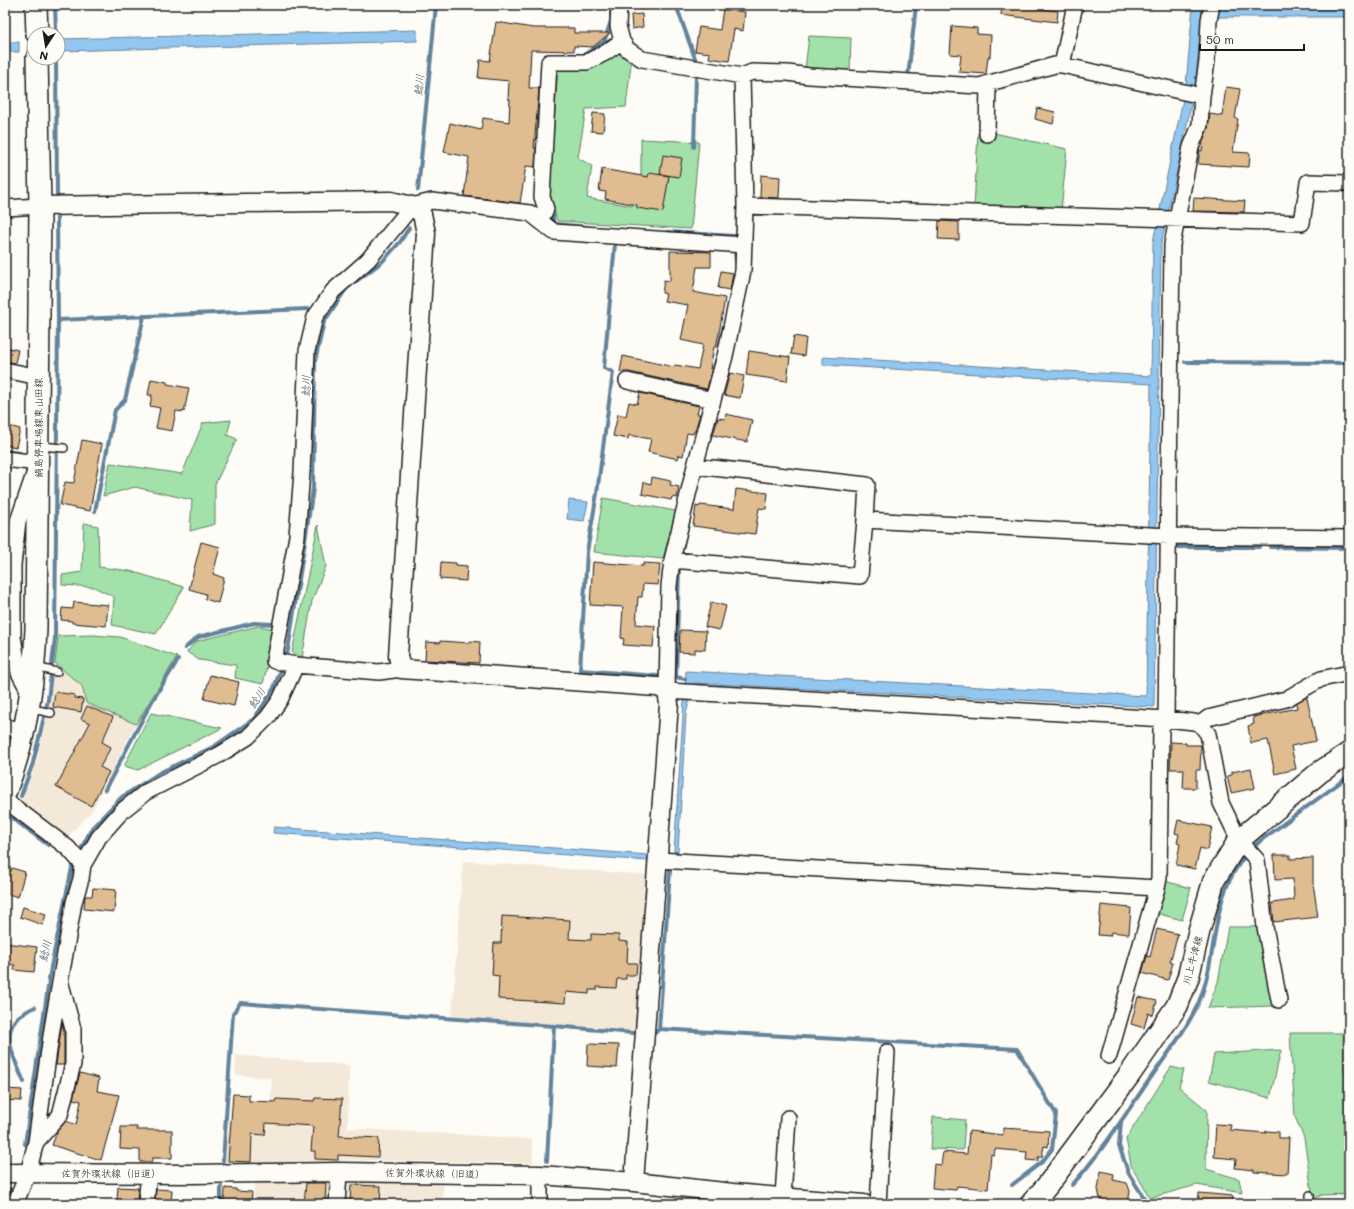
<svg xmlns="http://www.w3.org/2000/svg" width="1354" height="1209" viewBox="0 0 1354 1209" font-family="Mali,'Klee One',sans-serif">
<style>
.built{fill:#f4e9d8}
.green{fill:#a2e2aa;stroke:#5f7f63}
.water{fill:#93c7f0;stroke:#63839b}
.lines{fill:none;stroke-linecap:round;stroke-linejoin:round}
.stream{stroke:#63839b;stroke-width:4}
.building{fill:#e0bd91;stroke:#1c1c1c}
.service-casing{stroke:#1c1c1c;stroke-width:10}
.minor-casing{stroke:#1c1c1c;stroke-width:18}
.tertiary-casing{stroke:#1c1c1c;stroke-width:21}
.secondary-casing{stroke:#1c1c1c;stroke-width:24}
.service{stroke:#fdfcf7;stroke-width:7}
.minor{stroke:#fdfcf7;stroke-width:15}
.tertiary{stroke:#fdfcf7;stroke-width:18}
.secondary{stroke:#fdfcf7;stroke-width:21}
.labels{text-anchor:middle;stroke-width:3.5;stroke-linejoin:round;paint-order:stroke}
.street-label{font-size:10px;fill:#1c1c1c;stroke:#fdfcf7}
.water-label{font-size:11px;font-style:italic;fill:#465866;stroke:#fdfcf7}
</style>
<rect width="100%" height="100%" fill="#fdfcf7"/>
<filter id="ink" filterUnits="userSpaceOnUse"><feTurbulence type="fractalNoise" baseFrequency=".025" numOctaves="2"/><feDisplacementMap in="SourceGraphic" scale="8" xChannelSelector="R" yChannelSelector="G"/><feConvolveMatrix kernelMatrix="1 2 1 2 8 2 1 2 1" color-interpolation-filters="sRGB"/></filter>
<g filter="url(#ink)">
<path class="built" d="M55 663 82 686 86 703 136 724 92 811 66 839 20 804 37 761 50 701Z
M463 861 648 875 636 1031 452 1018Z
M236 1055 349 1065 348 1128 532 1139 533 1163 343 1160 342 1164 225 1165 228 1121H269L272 1078 235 1075Z
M255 1179 444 1181 442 1204H253Z"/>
<path class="green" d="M809 36 851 38 850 74 805 69Z
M622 52 631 64 626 107 586 109 578 158 592 166 587 198 632 206 641 182V139L699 142 691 229 557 221 549 192 558 68 587 67Z
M978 133H994L1067 149 1061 211 974 208Z
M231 420 227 435 237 439 215 484V524L190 531 192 500 135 487 103 496 110 463 182 474 203 423Z
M603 498 676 511 663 559 594 552Z
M84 523 98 526 99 567 130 571 184 587 156 634 112 625 114 597 94 587 62 585V575L82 572Z
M318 525 326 566 312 601 302 658 292 653Z
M258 626 275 629 263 684 235 678 236 665 199 660 187 652 197 641Z
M93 635 120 637 177 657 136 724 86 703 82 686 55 663 58 636Z
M151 713 222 728 138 770 124 766Z
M1164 881 1191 888 1182 920 1156 913Z
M1228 927H1262L1274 1006 1208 1008 1218 982Z
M1290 1033H1343L1344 1073 1349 1076V1194L1322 1195 1313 1199 1304 1138 1295 1117Z
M1281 1050 1270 1098 1209 1081 1214 1054Z
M1171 1067 1184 1070 1179 1087 1207 1110 1206 1169 1239 1179 1242 1193 1197 1185 1150 1198 1131 1165 1126 1139Z
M933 1117 965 1120 963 1150 931 1149Z"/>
<path class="water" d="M1193 5H1203L1218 8H1349V17H1217L1202 14 1195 88 1161 244 1154 707 694 683 686 714 678 852H674L686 671 1146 696 1151 384 823 365V357L1151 376 1153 242 1186 85Z
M417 30V41L60 51V39Z
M5 42H19V52H5Z
M569 500 588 502 584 521 567 519Z
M274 827 648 855V861L273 833Z"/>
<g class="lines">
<path class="stream" d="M55 5 56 34
M676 5 696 61
M582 56 604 42 611 21V5
M56 58 57 196
M908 77 916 5
M694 147 696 75
M418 190 436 5
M553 208V224L587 227
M667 232 735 236
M615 243 604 368 613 372 597 493 587 552 580 670 658 676
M735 250 736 263
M58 320 308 309
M719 347 724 326
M1185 362 1349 363
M710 385 716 360
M5 451 20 453
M95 511 115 410 125 400 144 316
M1178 547H1259
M1270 547 1349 548
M679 567 676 677 685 679
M185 648 198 637 254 623 273 624
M284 660 288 650 313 489 315 361 324 322 346 289 382 262 400 242 409 228
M105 790 151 703 178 660
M21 796 33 763 48 700 55 638 58 320 57 218
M12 818 48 845
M1252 849 1260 841 1349 776
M78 855 92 828 122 797 161 772 215 746 254 719 274 688 282 666
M659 1029 1017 1049 1056 1114 1052 1149 1042 1162 1012 1185
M655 1033 659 1029 670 870
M24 1082C16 1063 0 1034 18 1017 23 1013 29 1010 35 1007
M1121 1121 1119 1146 1129 1174 1148 1204
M25 1144 51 967 72 868 75 861
M223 1161 233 1014 240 1003 554 1026
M547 1161 554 1026 633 1033
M1072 1185C1102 1152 1126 1113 1152 1076 1168 1053 1186 1030 1198 1004 1220 954 1208 897 1247 854
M7 1204 10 1189
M221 1204V1187"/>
</g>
<path class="building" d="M1002 5H1026L1025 7 1058 11 1057 22 1001 15Z
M723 9 745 12 743 31 734 29 729 61 709 58 710 53 695 51 699 27 720 30Z
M642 14 643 27 632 29 631 15Z
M496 22 533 28H574V33H610L593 47 574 46V51L531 50 529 88H539L534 148H536L535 167 526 166 520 203 464 196 469 157 444 152 450 123 481 130 483 118 509 122 510 99H508L509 81 478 78 480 60 490 61Z
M952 26 977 28V34L991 35 990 57H988L986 74 959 72 961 55 950 54Z
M1226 87 1240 89 1235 118 1238 119 1233 152 1250 153 1249 167 1198 164 1200 150 1202 151 1203 141 1208 128 1210 114 1222 116Z
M1037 108 1055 112 1053 124 1035 119Z
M593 113 605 114 603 132 591 131Z
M663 155 682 158 679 177 660 174Z
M602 169 648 177 649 173 669 176 663 212 637 208V205L605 199 606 192 599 191Z
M761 175 780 177 779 198 760 197Z
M1194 198 1245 201 1244 212 1193 211Z
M939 221 959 222V240L938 239Z
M670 251 711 252V267H697L693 292 725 298 719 333 716 347H714L710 369H712L707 389 629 372H620L623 356 674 367 675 365 698 369 703 345 681 340 688 305 664 301 666 294 662 293 664 280 670 281Z
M721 271 733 273 730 290 718 288Z
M794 336 806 338 804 356 791 354Z
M5 347 18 350 15 363 5 361Z
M749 351 790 357 787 381 746 375Z
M730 373 744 376 740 398 724 395Z
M151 379 167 382V384L189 388 184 412 176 411 172 431 156 428 160 408 150 406 152 395H148Z
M640 393 699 406 697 414H700L695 431H694L693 434 687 433 683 456 679 455 678 459 648 452 651 439 629 435 628 439 613 436 618 414 626 416 629 402 637 404Z
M726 414 752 420 747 442 713 435 718 418 725 419Z
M5 425 20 429 16 447 5 445Z
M82 440 102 444 90 511 60 505 65 482 74 483Z
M652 477 671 481 670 485 679 487 677 498 672 497 671 500 642 494 644 482 651 484Z
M736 489 768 493 766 509 759 508 755 534 693 526 696 506 699 507 700 505 734 509Z
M201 542 220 547 213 574 224 578 218 603 205 599 206 594 189 589Z
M441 562 456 563V565L467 566 466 581 440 579Z
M593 562 643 566V563L660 564 658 585 643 584 642 597H638L636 624 655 626 653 647 623 645 624 639 621 638 623 607 590 605Z
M74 602 108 605 106 626 72 623V621L61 620 62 608 73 609Z
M711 602 726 606 720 630 705 627Z
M680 630 706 631 705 650 695 649V653L679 652Z
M440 641 469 643V641L480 642 479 663 425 660 426 642 440 643Z
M210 675 239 682 234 706 204 699Z
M55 692 75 695 74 698 83 699 81 712 53 707Z
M1305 698H1307L1316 741 1291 746 1296 769 1275 774 1268 740 1251 743 1248 726 1254 724 1253 717 1297 708 1296 703Z
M87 706 113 717 102 742 111 747 100 767 109 772 91 806 56 787 90 723 81 719Z
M1171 742 1186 743V745H1201L1200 770H1196V788H1183L1184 769H1170Z
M1251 768 1255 788 1231 793 1227 776 1232 775V772Z
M1178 820 1212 827 1207 850 1200 848 1195 869 1176 865 1180 844 1177 843 1179 834 1175 833Z
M1274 855H1290V859L1313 858V883L1318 917 1274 922 1272 903 1294 900 1293 879 1275 880Z
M12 868 25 872 18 897 5 893V869L11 871Z
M93 888 116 890 114 912 84 909 85 896H92Z
M1101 905 1131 908 1129 934 1111 932 1110 936 1098 935Z
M23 907 46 914 43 925 20 917Z
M502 916 570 920 569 939 591 940V934L619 935V941L628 942 627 963H637L636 975H626V979H617L616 988 597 987V990H589V994L566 992 565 1003 498 999 499 976 492 975 494 943H501Z
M1157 929 1178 934 1170 962 1173 963 1168 980 1142 973 1147 956 1150 957Z
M5 943 37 947 34 972 14 970 15 965 5 964Z
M1138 997 1157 1001 1153 1015 1148 1013 1144 1028 1131 1024Z
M62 1023 64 1030V1065H56Z
M588 1044 619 1045 617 1068 587 1066Z
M80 1073 99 1078 97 1091 119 1095 101 1160 67 1150 52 1145 58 1130 66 1121 76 1125 81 1101 73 1099Z
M5 1089 22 1090 21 1101 5 1100Z
M233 1094 249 1095V1101L275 1102 276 1099 314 1101 315 1098 342 1099 339 1136 379 1138 378 1157 338 1155V1160L315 1159V1151H311L313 1126 266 1123 265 1135 252 1134 251 1162 228 1161Z
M1216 1124 1231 1125 1230 1130 1266 1133V1131L1279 1132V1138H1289L1287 1174 1254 1172V1170L1235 1168 1236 1159 1214 1157Z
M121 1127H137V1130H172V1158H152V1162H140V1150L120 1149Z
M1003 1128 1049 1131 1048 1147 1044 1146 1042 1157H1038V1161L1026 1160 1027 1152 995 1149 994 1155 991 1154 988 1189 957 1186 956 1190 932 1188 934 1164 941 1165 943 1152 967 1154 969 1131 1003 1135Z
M1101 1171 1114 1174 1113 1180 1127 1183 1130 1191 1128 1204H1101L1098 1189Z
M306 1183H326L325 1204H304Z
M351 1185 381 1186 380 1204H350Z
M118 1187 138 1188 137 1201 117 1200Z
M225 1188 236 1189V1191L252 1192 251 1204H224Z
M156 1189 172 1190 171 1204H155Z
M1199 1193 1233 1196 1232 1204H1198Z"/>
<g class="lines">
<defs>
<path id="service" d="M40 446 64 448
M35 667 57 672
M29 708 51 713
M1310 1204V1195"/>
<path id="minor" d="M619 5 618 26 622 41 627 49 642 59 742 76 752 72 788 73 809 76 979 86 1055 65H1062L1202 96
M1062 65 1075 5
M742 76 745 206 743 271 725 356 695 466 672 560 669 586 667 691 1166 719 1194 722 1200 724 1208 734 1221 803 1239 840 1257 860 1265 927 1279 1000
M987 134 988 83
M745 206 1302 223 1308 182 1349 183
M5 208 40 206
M540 221 546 209 542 197 549 62H587L605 53 622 41
M5 370 39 377
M627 381 713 400
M5 459 38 463 18 521 13 565V637L19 673 31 695
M695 466 867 485 865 520 1169 536 1349 538
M672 560 860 576 865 520
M401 669 379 672 296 665 274 661 297 536 302 472 307 351 315 317 333 291 368 260 412 206 432 201 530 213 554 232 744 245
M1200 724 1208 718 1286 699 1321 679 1349 673
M5 726 24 732
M5 800 68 848 83 865
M658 860 1157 888
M1109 1056 1157 888 1159 878 1161 728 1166 719 1172 245 1191 147 1200 125 1202 96 1207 61 1209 20 1212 5
M36 1142 60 1115 73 1064V1029L61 984
M540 1175V1204
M783 1197 788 1118
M15 1204 28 1173 36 1142 52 1029 74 902 81 879 83 865 99 837 122 811 146 792 219 755 248 737 268 717 280 700 296 665
M146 1204 149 1173
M337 1204 339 1172
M878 1204 887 1052"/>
<path id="tertiary" d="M40 206 391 201 412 206 422 214 426 233 398 656 401 669 657 687 667 691 669 704 634 1182
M5 1173 192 1174 339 1172 540 1175 634 1182 733 1193 864 1204"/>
<path id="secondary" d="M36 5 37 34
M5 793C26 740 34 685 36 628L40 206 37 58
M1031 1204 1047 1186 1130 1074 1177 1006 1188 978 1199 931 1214 880 1239 840 1320 772 1349 753"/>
</defs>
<use href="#service" class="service-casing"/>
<use href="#minor" class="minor-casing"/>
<use href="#tertiary" class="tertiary-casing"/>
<use href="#secondary" class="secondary-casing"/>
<use href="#service" class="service"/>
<use href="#minor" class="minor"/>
<use href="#tertiary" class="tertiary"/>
<use href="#secondary" class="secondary"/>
</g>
</g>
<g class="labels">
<g class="street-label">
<text transform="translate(38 428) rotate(-90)" y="4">鍋島停車場線東山田線</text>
<text transform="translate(1192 960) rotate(-75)" y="4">川上牛津線</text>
<text x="111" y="1177">佐賀外環状線（旧道）</text>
<text transform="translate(435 1173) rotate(1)" y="4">佐賀外環状線（旧道）</text>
</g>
<g class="water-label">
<text transform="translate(419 85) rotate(-84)" y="4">鯰川</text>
<text transform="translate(306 386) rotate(-89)" y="4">鯰川</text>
<text transform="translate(257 698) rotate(-57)" y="4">鯰川</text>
<text transform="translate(45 951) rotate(-78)" y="4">鯰川</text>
</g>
</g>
<rect width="1354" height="1209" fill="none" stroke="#fdfcf7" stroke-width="20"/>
<rect x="10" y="10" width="1334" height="1189" fill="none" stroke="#1c1c1c" stroke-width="1.5" filter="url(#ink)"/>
<g transform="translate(46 46) rotate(192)"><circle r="19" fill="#fdfcf7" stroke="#a3a29f"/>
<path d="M0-3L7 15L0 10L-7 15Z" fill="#1c1c1c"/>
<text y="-6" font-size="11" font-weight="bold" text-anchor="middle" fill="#1c1c1c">N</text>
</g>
<path d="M1200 44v6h104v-6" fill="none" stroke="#1c1c1c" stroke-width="2"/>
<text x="1206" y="44" font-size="12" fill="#1c1c1c" stroke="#fdfcf7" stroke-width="3" paint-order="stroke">50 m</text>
</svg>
